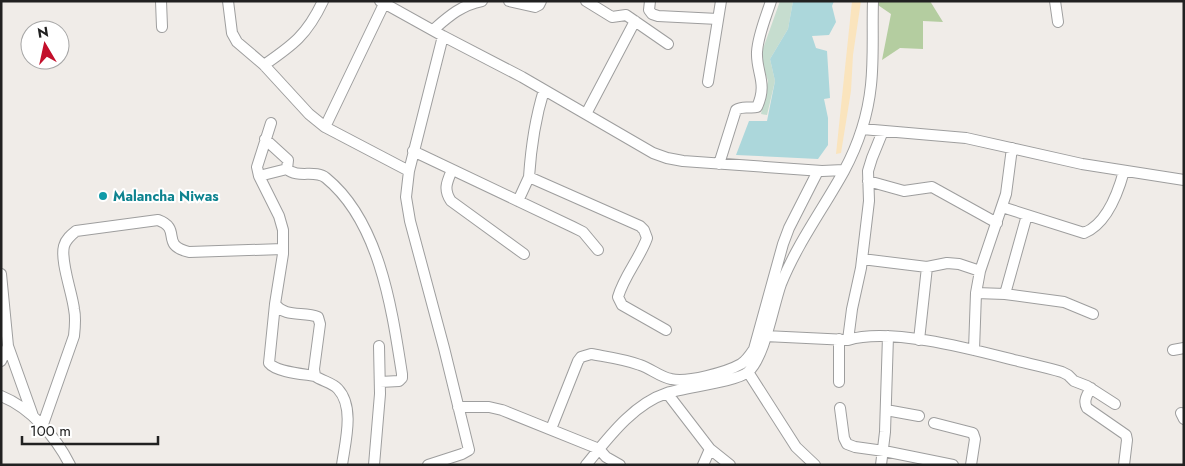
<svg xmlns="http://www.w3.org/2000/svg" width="1185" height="466" viewBox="0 0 1185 466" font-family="Jost,sans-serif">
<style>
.forest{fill:#b4cda0}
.wetland{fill:#c6ddcf}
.sand{fill:#fae4bd}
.water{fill:#acd7db}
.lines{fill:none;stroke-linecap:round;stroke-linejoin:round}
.minor-casing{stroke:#9e9e9e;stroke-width:12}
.minor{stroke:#fff;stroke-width:10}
.culture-dot{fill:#0f9aa8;stroke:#fff;stroke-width:2}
.labels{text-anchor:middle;stroke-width:4;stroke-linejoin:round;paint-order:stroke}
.culture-label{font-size:14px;font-weight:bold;fill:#0d838f;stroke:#fff;text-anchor:start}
</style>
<rect width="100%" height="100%" fill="#f0ece8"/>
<path class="forest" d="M872 1H930L943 22 923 21V49L900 48 882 60 891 14Z"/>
<path class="wetland" d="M780 1H793L788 29 770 59 775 81 767 115 761 114 768 81 760 57Z"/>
<path class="sand" d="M852 1H861L853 55 851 91 841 153 836 154Z"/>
<path class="water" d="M793 1H834L832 6 836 22 829 35 812 36 816 48 827 51 830 98 824 99 828 118V145L818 159 736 155 749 121H767L775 81 770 59 788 29Z"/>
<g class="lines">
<defs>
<path id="minor" d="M161 1 162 27
M228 1 232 33 237 42 264 65 309 114 325 127 409 171
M380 1 443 36 522 77 653 153 667 158 683 161 822 171 844 170
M509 1 535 7 539 5 541 1
M586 1 612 17 626 15 668 44
M650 1 649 10 652 14 658 16 718 19
M1055 1 1058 22
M433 30C448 17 461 5 482 1
M264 65C293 45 307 35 323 1
M708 82 721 1
M544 90C535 119 531 147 529 177L640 226 644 230 647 238C640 258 624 276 618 297L622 305 666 330
M586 114 635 21
M271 123 257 167 259 176 279 216 283 230V254L275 304C285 318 304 311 318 317L320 324 314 369 315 376C322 381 333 383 338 389 355 407 345 443 342 465
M325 127 384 4
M862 129 966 138 1082 164 1184 180
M265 139 288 160 287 169C298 179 315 169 326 178 380 222 392 310 402 374V378L399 381 380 382
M413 151 573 227 583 232 598 250
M719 164 736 110C743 105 750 109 757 107 768 83 756 73 757 52 758 35 766 17 771 1
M452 170C447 182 443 189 451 201L524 254
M259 176 287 169
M868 181 904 191 932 187 997 223
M518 201 529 177
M1002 207 1084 233C1107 224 1118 193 1124 171
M862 259 927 267 947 263 959 264 980 271
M1 274 8 346 1 361
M976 293 1005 294 1064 302 1093 314
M1005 294 1027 215
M275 304 269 363C276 372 303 374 315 376
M765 336 848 340C889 327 971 349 1014 360 1030 364 1046 367 1062 372L1068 375 1074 381 1087 386 1115 404
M848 340 852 309 861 268 869 201 868 171 872 158 883 131
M919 340 927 267
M8 346 33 416
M974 350 976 293 980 271 1006 194 1012 148
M1173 350 1184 348
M748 372 796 447 815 465
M839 382V339
M1091 388C1087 395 1083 401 1087 408L1126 435 1127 440 1124 465
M667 393 710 449 730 465
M1 396C31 408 56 437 70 465
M458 407H489L502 410 599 449 606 457 620 465
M840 408 844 438 847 444 855 447 884 451 953 465
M886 410 919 416
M1181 413 1184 419
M934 423 973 433 975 439 971 465
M42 427 74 336C75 327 76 318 74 309 72 292 60 261 64 246 66 239 71 235 76 231L158 220C183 229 159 245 189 252L283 249
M551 429 578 361 581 357 591 354C607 357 624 359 640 365 650 368 660 377 671 379 687 383 727 372 741 364 747 360 750 355 754 349L783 244 789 228 818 171
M374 465 380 394 379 346
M428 465 462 454 469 450 444 348 410 221 406 197 409 171 443 36
M586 465C608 438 633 404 667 393 685 387 736 382 748 372 765 357 773 306 781 284 797 244 823 209 844 171 858 145 868 114 871 85 874 57 872 29 873 1
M703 465 710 449
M881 465 885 432 888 336"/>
</defs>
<use href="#minor" class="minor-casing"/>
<use href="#minor" class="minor"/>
</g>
<circle class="culture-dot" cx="103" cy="196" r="5"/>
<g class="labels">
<g class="culture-label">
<text x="113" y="201">Malancha Niwas</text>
</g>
</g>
<rect width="1185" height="466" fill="none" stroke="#212121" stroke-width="5"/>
<g transform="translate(45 45) rotate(351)"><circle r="24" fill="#ffffff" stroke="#a6a6a6"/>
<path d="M0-4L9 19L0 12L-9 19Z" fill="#c30f2b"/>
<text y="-8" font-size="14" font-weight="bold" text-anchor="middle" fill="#212121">N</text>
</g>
<path d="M22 436v8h136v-8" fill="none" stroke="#212121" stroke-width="2.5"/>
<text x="30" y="436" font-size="15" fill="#212121" stroke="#ffffff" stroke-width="4" paint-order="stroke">100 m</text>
</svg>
